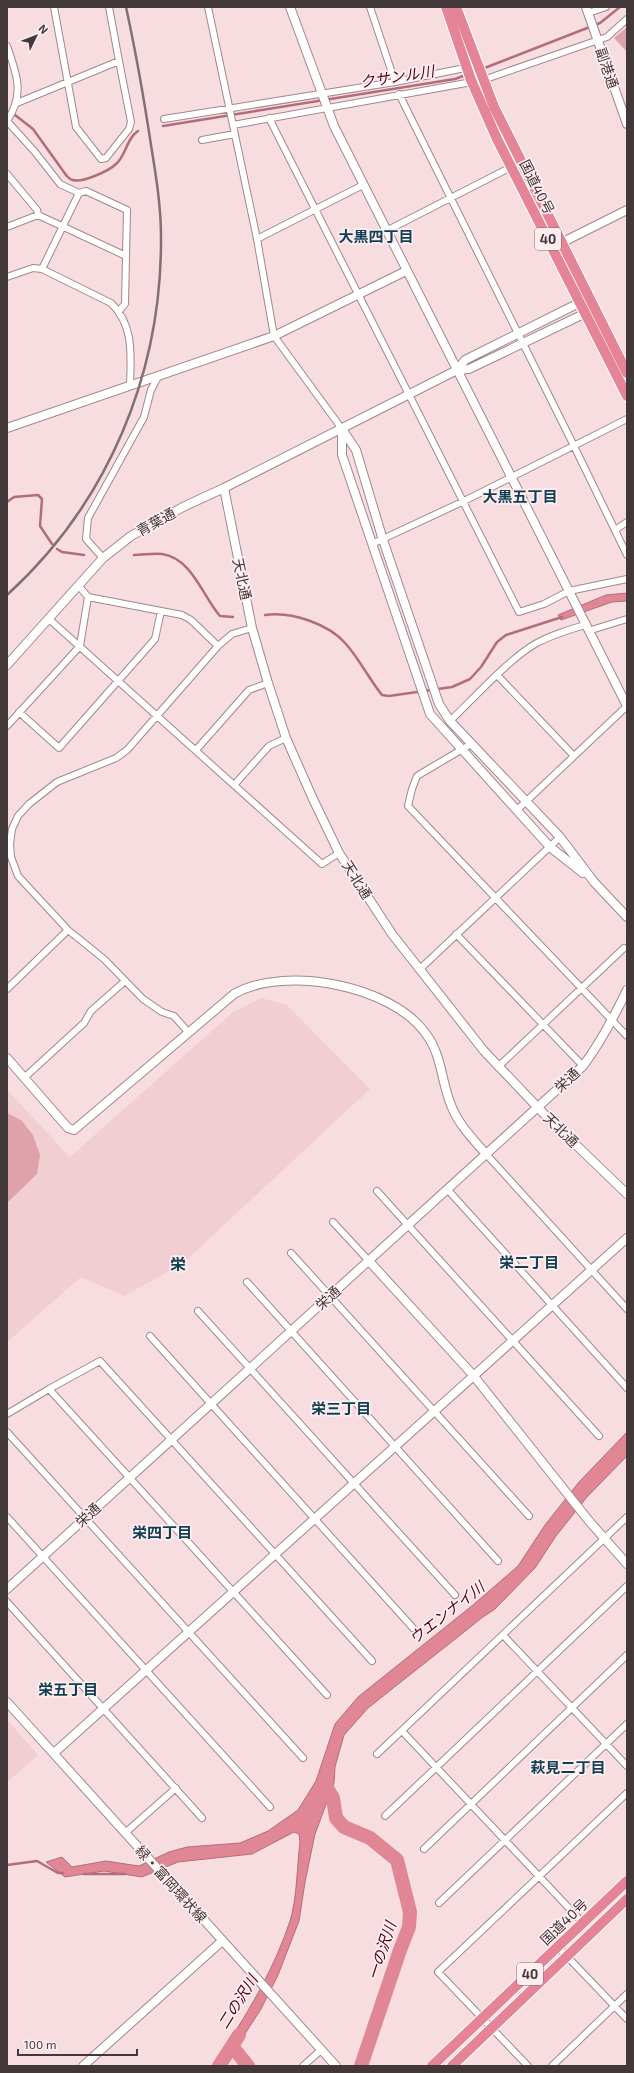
<svg xmlns="http://www.w3.org/2000/svg" width="634" height="2073" viewBox="0 0 634 2073" font-family="'Exo 2','Noto Sans JP',sans-serif">
<style>
.built{fill:#f0ced1}
.green{fill:#e0a2aa}
.water{fill:#e18694;stroke:#b16e79}
.lines{fill:none;stroke-linecap:round;stroke-linejoin:round}
.stream{stroke:#b16e79;stroke-width:2.5}
.river{stroke:#e18694;stroke-width:14}
.minor-casing{stroke:#a0888b;stroke-width:8}
.tertiary-casing{stroke:#a0888b;stroke-width:10}
.trunk-casing{stroke:#fff;stroke-width:12}
.minor{stroke:#fff;stroke-width:6}
.tertiary{stroke:#fff;stroke-width:8}
.trunk{stroke:#e48496;stroke-width:10}
.rail{stroke:#817174;stroke-width:2.5}
.labels{text-anchor:middle;stroke-width:3.5;stroke-linejoin:round;paint-order:stroke}
.shield{fill:#fdedef;stroke:#7a6e70;stroke-width:1}
.shield-label{font-size:13px;font-weight:bold;fill:#423739}
.street-label{font-size:14px;fill:#423739;stroke:#fdedef}
.water-label{font-size:15px;font-style:italic;fill:#52001b;stroke:#fdedef}
.neighbourhood-label{font-size:15px;font-weight:bold;fill:#0f3f53;stroke:#fdedef}
.quarter-label{font-size:16px;font-weight:bold;fill:#0f3f53;stroke:#fdedef}
</style>
<rect width="100%" height="100%" fill="#f7dde0"/>
<path class="built" d="M261 998 287 1005 370 1089 182 1264 124 1296 81 1277 7 1342V1090L70 1157 232 1013Z
M7 1720 38 1755 7 1782Z"/>
<path class="green" d="M627 27V52L614 38Z
M7 1113 21 1120 33 1135 40 1155 37 1174 7 1203Z"/>
<path class="water" d="M627 593V601L612 602 561 620 558 615 606 595Z
M627 1432V1456L587 1497 556 1536 535 1568 495 1609 483 1617 368 1708 344 1735 335 1767 334 1783 315 1834 305 1882 299 1921 278 1975 261 2009 232 2054 226 2046C252 2006 275 1966 290 1921 297 1899 297 1866 300 1842L299 1834 294 1832 252 1854 178 1862 142 1877 104 1871 65 1877 46 1862 62 1857 72 1867 106 1861 139 1866 169 1852 187 1847 240 1843 268 1831 298 1810 316 1781 335 1724 358 1697 473 1605 518 1566 545 1525 579 1482Z"/>
<g class="lines">
<path class="stream" d="M482 69 600 23 620 7
M7 112 8 113
M15 115 33 129 66 175C68 177 70 180 73 180 82 183 109 171 116 164 126 156 126 139 138 131
M163 126 455 79 466 75
M7 502 14 497 38 495 42 499 40 526 52 544
M57 549 62 552 84 555
M134 555C143 555 153 553 162 554 192 558 203 597 220 616L233 617
M265 615C291 611 329 624 346 644 360 660 369 679 382 695L389 696 452 687 470 679 481 667 497 642 506 635 562 617
M7 1865 37 1861 58 1873H63
M84 1874H125"/>
<path class="river" d="M324 1783 333 1798 336 1818 344 1827 370 1838 397 1860 410 1912 409 1927 400 1950 361 2066
M232 2046 248 2066
M219 2066 239 2035"/>
<defs>
<path id="minor" d="M54 7 76 127 101 159 106 158 129 129 131 122 119 61
M208 7 257 239 274 336 342 429
M370 7 395 82
M588 13 606 7
M7 46C17 75 25 94 7 121
M399 94 574 446 627 555
M17 103 119 61 109 7
M269 118 519 612 544 604 569 591 627 579
M164 119 395 82 470 67
M7 121 35 152 60 184 79 193 86 191 127 210 125 304 119 311
M233 125 483 80 607 37 627 19
M202 140 235 134
M7 174 37 210 38 215 126 256
M7 227 38 215
M386 231 521 162
M257 239 363 185
M42 269 79 193
M7 277 33 268 42 269 111 303C134 325 131 355 130 385
M615 530 627 522
M372 544 462 502 627 419
M103 558 86 539 88 518 144 417 151 390 159 375
M88 597 182 615 191 620 218 646 127 750 116 758 57 782 29 804 18 816 12 829 10 844 11 857 18 876 68 930 104 959 143 999 162 1012 174 1016 189 1033
M49 619 322 864 339 853
M588 631 627 619
M218 646 232 634 252 628
M498 676 574 756
M19 712 59 748 155 639 161 611
M450 721C474 698 508 660 535 644 551 635 568 630 585 625
M7 726 80 646 88 597 78 585
M471 744 417 776 412 789 408 806 627 1036
M196 750 249 690 268 683
M235 784 269 746 286 738
M517 810 627 706
M456 934 583 1066
M420 969 560 837
M7 989 68 930
M498 1067 624 948
M24 1078 84 1023 91 1011 125 981
M486 1154 627 1309
M447 1189 627 1388
M377 1191 599 1436
M333 1222 369 1261
M291 1253 529 1516
M247 1282 498 1561
M198 1311 455 1595
M150 1336 413 1628
M49 1389 327 1695
M7 1414 49 1389 100 1361 372 1661
M7 1432 303 1758
M7 1517 270 1807
M7 1602 202 1818
M503 1635 627 1766
M402 1731 583 1923
M377 1754 627 1517
M385 1816 627 1586
M125 1833 176 1788
M424 1849 627 1655
M439 1903 627 1724
M558 1947 627 2019
M303 2066 321 2050
M528 2066 438 1972 627 1793
M552 2066 627 1994"/>
<path id="tertiary" d="M290 7 334 126 627 706
M586 7 627 124
M561 243 627 210
M457 370 465 360 585 300
M7 428 274 336 406 271
M342 429 356 450 383 540 439 704 450 721 560 837 594 882 627 917
M342 429V455L430 714 550 847 583 873
M224 488 252 628 268 683 286 738 313 799 339 853 392 934 484 1051 546 1116 627 1194
M7 665 103 558 131 536 183 507 224 488 457 370 469 369 590 311
M7 1058 68 1128 74 1130 234 994C284 965 392 985 426 1034 442 1055 441 1081 451 1105 458 1124 473 1139 486 1154
M369 1261 473 1375 589 1521 627 1564
M7 1589 583 1066C601 1042 614 1017 627 990
M7 1702 336 2066
M54 1753 627 1238
M83 2066 221 1942"/>
<path id="trunk" d="M446 7 471 80 497 139 627 396
M456 7 494 107 627 373
M432 2066 627 1881
M452 2066 627 1899"/>
</defs>
<use href="#minor" class="minor-casing"/>
<use href="#tertiary" class="tertiary-casing"/>
<use href="#trunk" class="trunk-casing"/>
<use href="#minor" class="minor"/>
<use href="#tertiary" class="tertiary"/>
<use href="#trunk" class="trunk"/>
<path class="rail" d="M7 595C108 503 162 373 161 237 161 206 156 176 151 145 144 99 136 53 126 7"/>
</g>
<g class="labels">
<g class="shield">
<rect x="535" y="228" width="26" height="22" rx="3"/>
<rect x="517" y="1963" width="26" height="22" rx="3"/>
</g>
<g class="shield-label">
<text x="548" y="244">40</text>
<text x="530" y="1979">40</text>
</g>
<g class="street-label">
<text transform="translate(607 68) rotate(71)" y="5">副港通</text>
<text transform="translate(537 187) rotate(63)" y="5">国道40号</text>
<text transform="translate(156 522) rotate(-29)" y="5">青葉通</text>
<text transform="translate(242 579) rotate(78)" y="5">天北通</text>
<text transform="translate(357 880) rotate(58)" y="5">天北通</text>
<text transform="translate(567 1080) rotate(-43)" y="5">栄通</text>
<text transform="translate(561 1130) rotate(44)" y="5">天北通</text>
<text transform="translate(328 1298) rotate(-42)" y="5">栄通</text>
<text transform="translate(88 1515) rotate(-42)" y="5">栄通</text>
<text transform="translate(171 1884) rotate(48)" y="5">緑・富岡環状線</text>
<text transform="translate(564 1922) rotate(-44)" y="5">国道40号</text>
</g>
<g class="water-label">
<text transform="translate(397 77) rotate(-9)" y="5">クサンル川</text>
<text transform="translate(447 1613) rotate(-38)" y="5">ウエンナイ川</text>
<text transform="translate(382 1951) rotate(-72)" y="5">一の沢川</text>
<text transform="translate(238 2002) rotate(-58)" y="5">二の沢川</text>
</g>
<g class="neighbourhood-label">
<text x="376" y="242">大黒四丁目</text>
<text x="520" y="502">大黒五丁目</text>
<text x="529" y="1268">栄二丁目</text>
<text x="341" y="1414">栄三丁目</text>
<text x="162" y="1538">栄四丁目</text>
<text x="68" y="1695">栄五丁目</text>
<text x="568" y="1773">萩見二丁目</text>
</g>
<g class="quarter-label">
<text x="178" y="1270">栄</text>
</g>
</g>
<rect width="634" height="2073" fill="none" stroke="#423739" stroke-width="16"/>
<g transform="translate(36 36) rotate(47)" stroke="#fdedef" stroke-width="3" paint-order="stroke">
<path d="M0-3L7 15L0 10L-7 15Z" fill="#423739"/>
<text y="-6" font-size="11" font-weight="bold" text-anchor="middle" fill="#423739">N</text>
</g>
<path d="M18 2049v6h119v-6" fill="none" stroke="#423739" stroke-width="2"/>
<text x="24" y="2049" font-size="12" fill="#423739" stroke="#fdedef" stroke-width="3" paint-order="stroke">100 m</text>
</svg>
